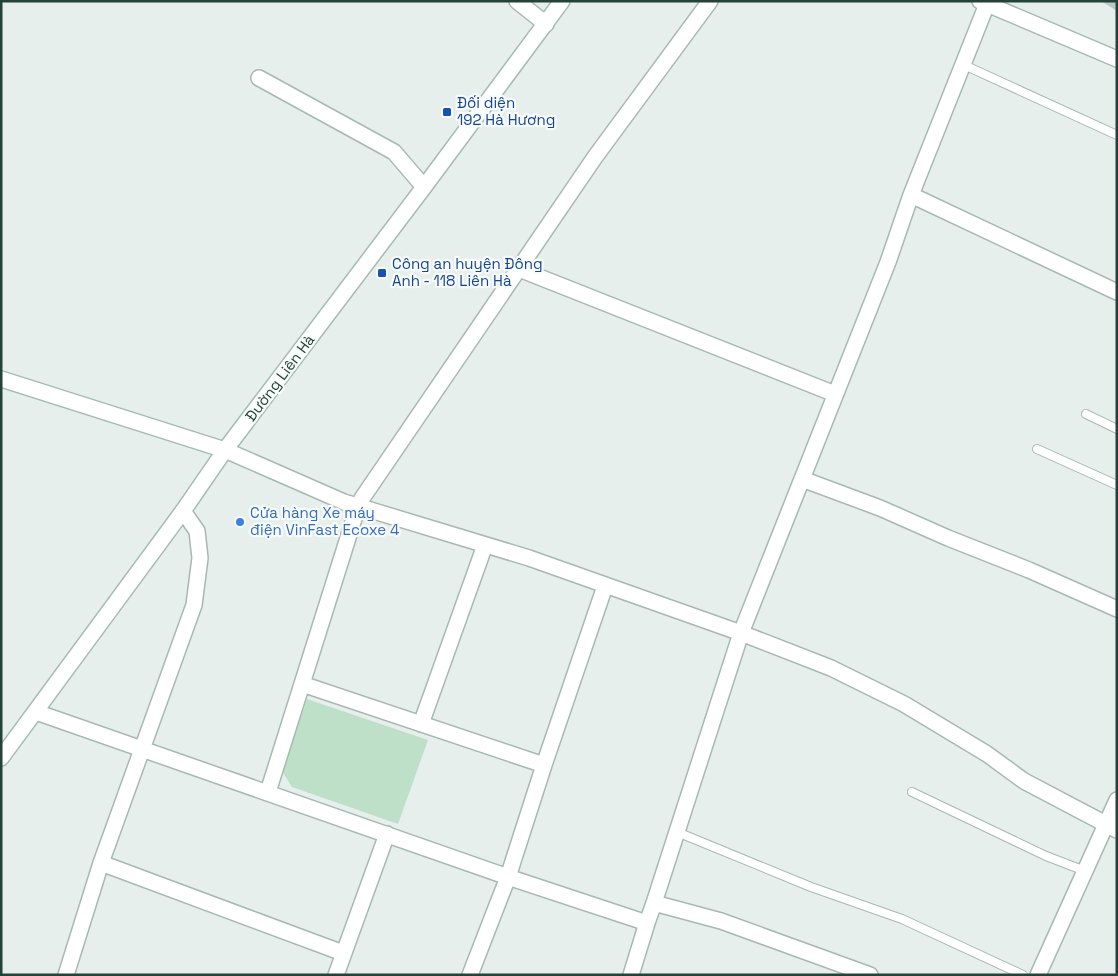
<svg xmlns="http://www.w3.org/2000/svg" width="1118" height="976" viewBox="0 0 1118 976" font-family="'Space Grotesk',sans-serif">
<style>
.green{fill:#bfe0c8}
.building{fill:#bbcac4}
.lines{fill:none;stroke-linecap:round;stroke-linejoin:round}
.lane-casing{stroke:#a8b8b2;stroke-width:10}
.street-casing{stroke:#a8b8b2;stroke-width:18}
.secondary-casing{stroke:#a4bbb3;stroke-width:18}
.lane{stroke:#fff;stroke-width:8}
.street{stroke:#fff;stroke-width:15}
.secondary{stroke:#fff;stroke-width:15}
.transit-dot{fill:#1a4fb4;stroke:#f7fbf9;stroke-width:2}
.shop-dot{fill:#3f7fe0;stroke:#f7fbf9;stroke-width:2}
.labels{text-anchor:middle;stroke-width:4.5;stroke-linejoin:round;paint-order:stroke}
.transit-label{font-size:15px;fill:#164399;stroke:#f7fbf9;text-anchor:start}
.street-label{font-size:15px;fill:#24423a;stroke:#f7fbf9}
.shop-label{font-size:15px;fill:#366cbe;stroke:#f7fbf9;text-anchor:start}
</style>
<rect width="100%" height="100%" fill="#e6efeb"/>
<path class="green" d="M307 699 428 740 398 824 292 787 282 771Z"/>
<path class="building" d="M1101 1H1117V11Z"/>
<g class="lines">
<defs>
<path id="lane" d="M964 65 1117 135
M1086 414 1117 429
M1037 449 1117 485
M912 792 1046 856 1085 871
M677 832 811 887 902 919 1023 975"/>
<path id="street" d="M517 1 546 24
M980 1 1117 59
M259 78 394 152 424 187
M911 195 1117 292
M519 269 835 394
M225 450 344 502 529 558 741 633 831 668 904 704 987 754 1024 781 1117 830
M802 479 880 508 948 538 1029 570 1117 609
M302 684 544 765
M36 712 508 877 647 923
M421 724 485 545
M268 792 358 506 363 497 595 157 710 1
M101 863 343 953
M654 903 721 921 870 975
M66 975 101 863 194 605 200 558 197 531 183 511
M336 975 387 834
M470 975 508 877 544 765 605 586
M631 975 647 923 654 903 741 633 888 262 911 195 987 4
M1038 975 1117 800"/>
<path id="secondary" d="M1 379 225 450
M1 758 183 511 225 450 424 187 562 1"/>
</defs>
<use href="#lane" class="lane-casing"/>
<use href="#street" class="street-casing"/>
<use href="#secondary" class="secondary-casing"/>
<use href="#lane" class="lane"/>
<use href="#street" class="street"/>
<use href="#secondary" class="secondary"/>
</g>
<g class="transit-dot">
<rect x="442" y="107" width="10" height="10" rx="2.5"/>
<rect x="377" y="268" width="10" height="10" rx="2.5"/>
</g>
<circle class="shop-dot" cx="240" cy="522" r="5"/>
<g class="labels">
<g class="transit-label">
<text x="457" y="108">Đối diện<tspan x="457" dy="17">192 Hà Hương</tspan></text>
<text x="392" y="269">Công an huyện Đông<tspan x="392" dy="17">Anh - 118 Liên Hà</tspan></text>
</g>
<g class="street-label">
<text transform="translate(280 378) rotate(-53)" y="5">Đường Liên Hà</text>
</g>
<g class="shop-label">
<text x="250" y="518">Cửa hàng Xe máy<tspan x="250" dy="17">điện VinFast Ecoxe 4</tspan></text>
</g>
</g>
<rect width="1118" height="976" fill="none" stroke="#24423a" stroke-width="5"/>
</svg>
